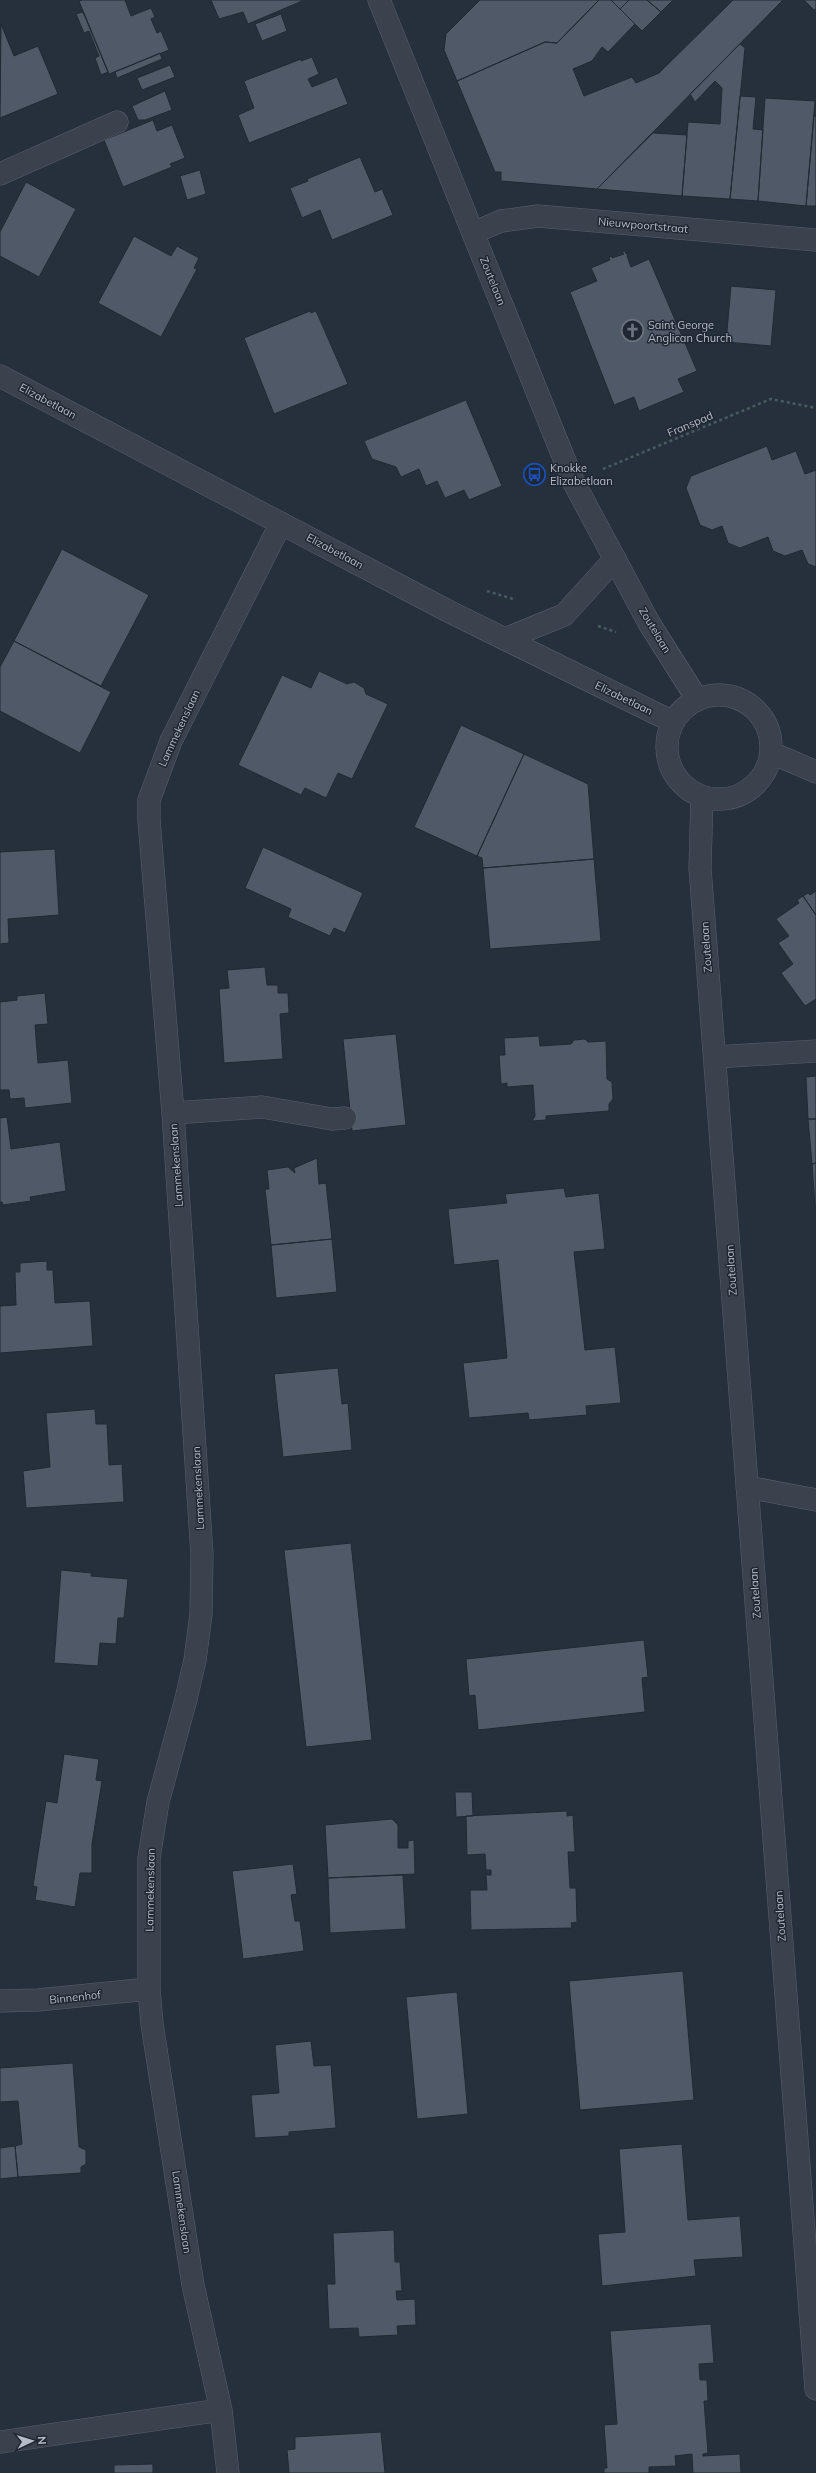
<svg xmlns="http://www.w3.org/2000/svg" width="816" height="2473" viewBox="0 0 816 2473" font-family="Mulish,sans-serif">
<style>
.building{fill:#505967;stroke:#212934}
.lines{fill:none;stroke-linecap:round;stroke-linejoin:round}
.minor-casing{stroke:#58606b;stroke-width:23}
.path{stroke:#485b5d;stroke-width:2.5;stroke-dasharray:3 3;stroke-linecap:butt}
.minor{stroke:#3a424d;stroke-width:22}
.labels{text-anchor:middle;stroke-width:3;stroke-linejoin:round;paint-order:stroke}
.street-label{font-size:11px;fill:#b6bdc8;stroke:#1f2732}
.poi-label{font-size:11px;fill:#b6bdc8;stroke:#1f2732;text-anchor:start}
</style>
<rect width="100%" height="100%" fill="#26303d"/>
<path class="building" d="M82 0H125L131 16 151 8 155 17 151 19 157 33 161 31 169 50 109 74 79 1Z
M211 0H302V1L248 24 243 12 219 19Z
M480 0H599L557 43 545 42 457 81 444 50 446 34Z
M599 0H611L635 24 608 52 602 47 592 61 573 69 584 96 632 77 636 83 659 73 733 0H783L597 189 501 181V172H495L457 81 545 42 557 43Z
M611 0H629L620 9Z
M629 0H647L661 12 642 31 620 9Z
M647 0H673L661 12Z
M804 0H816V9L814 10Z
M83 12 108 72 101 75 95 58 99 56 89 31 84 33 76 14Z
M281 14 287 31 262 41 255 24Z
M1 24 14 56 38 46 58 94 0 118Z
M740 44 745 48 730 199 682 196 688 122 720 124 722 88 715 81 695 102 690 94Z
M160 53 162 59 117 78 115 72Z
M312 57 319 74 308 79 312 87 337 77 348 104 249 143 238 115 254 108 244 81 301 59V61Z
M170 65 175 77 142 90 137 78Z
M165 91 172 110 145 120H138L132 106Z
M740 96 756 97 753 129 763 130 758 201 730 199Z
M765 98 815 101 806 206 758 201Z
M814 116H816V206H806Z
M153 120 157 131 172 125 185 158 170 164 172 167 123 187 104 140Z
M653 133 687 135 682 196 597 189Z
M360 157 375 192 382 189 393 215 332 240 320 210 302 218 290 188 308 181 307 179Z
M200 170 206 194 187 200 180 176Z
M26 182 76 209 39 277 0 256V232Z
M134 236 171 256 177 246 199 258 194 268 197 269 161 337 98 303Z
M625 251 626 254 628 252 627 256 631 267 649 259 697 371 678 379 684 392 639 411 634 397 614 405 570 292 597 281 591 268 610 260 609 257 612 256V258L624 254 622 252Z
M731 286 776 290 771 346 726 342Z
M310 311 311 313 316 311 348 384 274 414 244 338Z
M466 400 502 486 469 500 464 490 445 498 437 481 426 486 419 469 401 477 396 467 372 459 364 441Z
M767 446 772 460 796 451 805 474 816 470V567L808 564 802 550 785 556 773 551 768 537 740 548 728 543 722 526 712 530 700 525 686 488 691 476Z
M62 549 149 595 101 686 14 641Z
M14 641 111 692 80 753 0 711V667Z
M319 671 347 684 354 682 364 688 366 694 388 704 352 779 338 773 326 798 305 788 301 795 238 765 282 675 311 688Z
M461 725 524 754 477 856 414 827Z
M524 754 588 784 594 859 483 868 482 858 477 856Z
M263 847 363 893 345 933 334 928 330 936 288 917 291 909 245 888Z
M55 849 59 915 8 919 9 943 0 944V852Z
M594 859 601 941 490 949 483 868Z
M816 891V915L803 896 808 893 810 895Z
M803 896 816 915V999L805 1006 781 973 793 964 778 943 789 936 776 919 799 903 797 900Z
M265 967 267 985H278V993H288L289 1013 280 1014 283 1059 224 1063 219 989 229 988 227 970Z
M45 993 48 1024 35 1025 38 1063 68 1060 72 1103 25 1108 24 1098 10 1099 9 1090H0V1002L17 1000V996Z
M396 1034 406 1125 352 1131 343 1039Z
M539 1036 540 1046 571 1044 574 1040 585 1039 588 1042 606 1041 607 1079 612 1082 613 1099 609 1104V1111L546 1116V1120L532 1121 535 1116 533 1085 507 1087V1083L501 1084 499 1055H505L504 1038Z
M816 1076V1119H808L806 1077Z
M7 1117 11 1149 60 1142 66 1191 30 1197 31 1201 3 1205 2 1202H0V1118Z
M808 1119H816V1163L812 1164Z
M317 1158 319 1184 326 1183 332 1239 271 1245 265 1189H269L267 1170 288 1167 295 1173 294 1168Z
M816 1163V1206H815L812 1164Z
M564 1188 566 1197 599 1193 605 1249 574 1252 585 1350 615 1347 621 1403 586 1406 587 1415 529 1420 528 1413 469 1418 463 1363 507 1358 498 1260 454 1265 448 1209 507 1203 505 1194Z
M332 1239 337 1292 276 1298 271 1245Z
M47 1261V1270H53L55 1303 90 1301 93 1346 0 1353V1306L16 1305 15 1272H20V1263Z
M338 1368 342 1404 348 1403 352 1450 283 1457 274 1374Z
M95 1409 96 1424H107L109 1465 122 1464 124 1502 26 1508 23 1471 50 1467 46 1413Z
M351 1543 372 1740 306 1747 284 1550Z
M61 1570 92 1573 91 1576 128 1579 124 1618H118L116 1644 100 1643 98 1666 54 1663Z
M644 1640 648 1677 642 1678 645 1712 478 1730 475 1695 469 1696 466 1659Z
M64 1754 99 1759 96 1780 102 1781 92 1844V1873H80L75 1907 35 1900 37 1887 33 1886 46 1801 57 1803Z
M455 1792H472L473 1816 456 1817Z
M567 1811V1816L573 1815 575 1852H568L570 1888H576L577 1922 571 1923 572 1928 471 1930 470 1890H487L486 1875H491V1870H486L485 1854 467 1855 466 1816Z
M392 1819 398 1825V1848H408V1841L414 1840 415 1874 328 1878 325 1825Z
M293 1864 297 1894 291 1895 295 1921H300L304 1951 243 1959 232 1871Z
M403 1875 406 1929 330 1933 328 1878Z
M683 1971 694 2100 580 2110 569 1981Z
M457 1992 468 2114 417 2119 406 1997Z
M311 2041 314 2066 331 2065 336 2128 289 2132V2136L255 2138 251 2095 279 2093 275 2045Z
M73 2063 79 2147 86 2150V2164L81 2167V2173L18 2177 15 2146 22 2144 18 2101 0 2102V2068Z
M682 2144 688 2220 740 2216 743 2257 694 2260 696 2276 602 2286 598 2234 625 2232 619 2149Z
M15 2146 18 2177 0 2179V2148Z
M394 2230 395 2262H400L402 2291H396L397 2300 415 2299 416 2325 397 2326 398 2335 359 2337 358 2328 329 2329 327 2284H335L333 2233Z
M711 2324 714 2363 699 2364 700 2380H707L708 2401H704L708 2453 703 2454V2456L740 2454 741 2473H693L692 2454 675 2456 676 2466 649 2467V2473H604V2468H607L604 2425 617 2424 610 2331Z
M381 2432 385 2473H289L287 2450 295 2449V2437Z
M153 2464V2473H114V2465Z"/>
<g class="lines">
<defs>
<path id="minor" d="M379 0 573 481 649 623 697 699
M0 174 117 122
M473 233 501 221 538 216 816 240
M0 376 448 611 673 722
M505 639 564 615 615 559
M667 747a52 52 0 1 1 104 0a52 52 0 1 1-104 0Z
M772 753 816 772
M702 797 700 868 816 2389
M715 1057 816 1051
M173 1113 262 1107 332 1119 345 1118
M747 1487 816 1500
M0 2001 38 2000 149 1989
M0 2442 221 2410
M228 2473 221 2410 193 2285 152 2024 149 1989V1858L158 1802 186 1699 195 1660 201 1614 202 1555 173 1113 149 820V800L171 741 281 523"/>
</defs>
<use href="#minor" class="minor-casing"/>
<path class="path" d="M603 469 771 399 816 408
M487 591 513 599
M598 626 616 632"/>
<use href="#minor" class="minor"/>
</g>
<defs>
<symbol id="church-ring" viewBox="-11 -11 22 22"><circle r="9.5" fill="#1f2732" stroke="#6b7280" stroke-width="1.5"/><path d="M-1.2-6h2.4v3.5h3.3v2.4h-3.3V6h-2.4V-.1h-3.3v-2.4h3.3Z" fill="#6b7280"/></symbol>
<symbol id="bus-ring" viewBox="-11 -11 22 22"><circle r="9.5" fill="#1f2732" stroke="#1a4fb4" stroke-width="1.5"/><path d="M-5-6H5V4H4V6H2V4H-2V6H-4V4H-5ZM-3.5-4V0h7V-4ZM-3.5 1.2v1.5H-2V1.2ZM2 1.2v1.5H3.5V1.2Z" fill="#1a4fb4"/></symbol>
</defs>
<g fill-rule="evenodd">
<use href="#church-ring" x="620" y="318" width="25" height="25"/>
<use href="#bus-ring" x="522" y="462" width="25" height="25"/>
</g>
<g class="labels">
<g class="street-label">
<text transform="translate(643 225) rotate(5)" y="4">Nieuwpoortstraat</text>
<text transform="translate(493 281) rotate(68)" y="4">Zoutelaan</text>
<text transform="translate(48 401) rotate(28)" y="4">Elizabetlaan</text>
<text transform="translate(690 424) rotate(-23)" y="4">Franspad</text>
<text transform="translate(335 551) rotate(28)" y="4">Elizabetlaan</text>
<text transform="translate(655 630) rotate(59)" y="4">Zoutelaan</text>
<text transform="translate(624 698) rotate(26)" y="4">Elizabetlaan</text>
<text transform="translate(179 728) rotate(-65)" y="4">Lammekenslaan</text>
<text transform="translate(706 947) rotate(-94)" y="4">Zoutelaan</text>
<text transform="translate(176 1165) rotate(-94)" y="4">Lammekenslaan</text>
<text transform="translate(731 1270) rotate(-94)" y="4">Zoutelaan</text>
<text transform="translate(198 1488) rotate(-93)" y="4">Lammekenslaan</text>
<text transform="translate(755 1593) rotate(-94)" y="4">Zoutelaan</text>
<text transform="translate(150 1890) rotate(-89)" y="4">Lammekenslaan</text>
<text transform="translate(780 1916) rotate(-94)" y="4">Zoutelaan</text>
<text transform="translate(75 1997) rotate(-6)" y="4">Binnenhof</text>
<text transform="translate(182 2212) rotate(82)" y="4">Lammekenslaan</text>
</g>
<g class="poi-label">
<text x="648" y="329">Saint George<tspan x="648" dy="13">Anglican Church</tspan></text>
<text x="550" y="472">Knokke<tspan x="550" dy="13">Elizabetlaan</tspan></text>
</g>
</g>
<g transform="translate(32 2441) rotate(86)" stroke="#1f2732" stroke-width="3" paint-order="stroke">
<path d="M0-3L7 15L0 10L-7 15Z" fill="#b6bdc8"/>
<text y="-6" font-size="11" font-weight="bold" text-anchor="middle" fill="#b6bdc8">N</text>
</g>
</svg>
